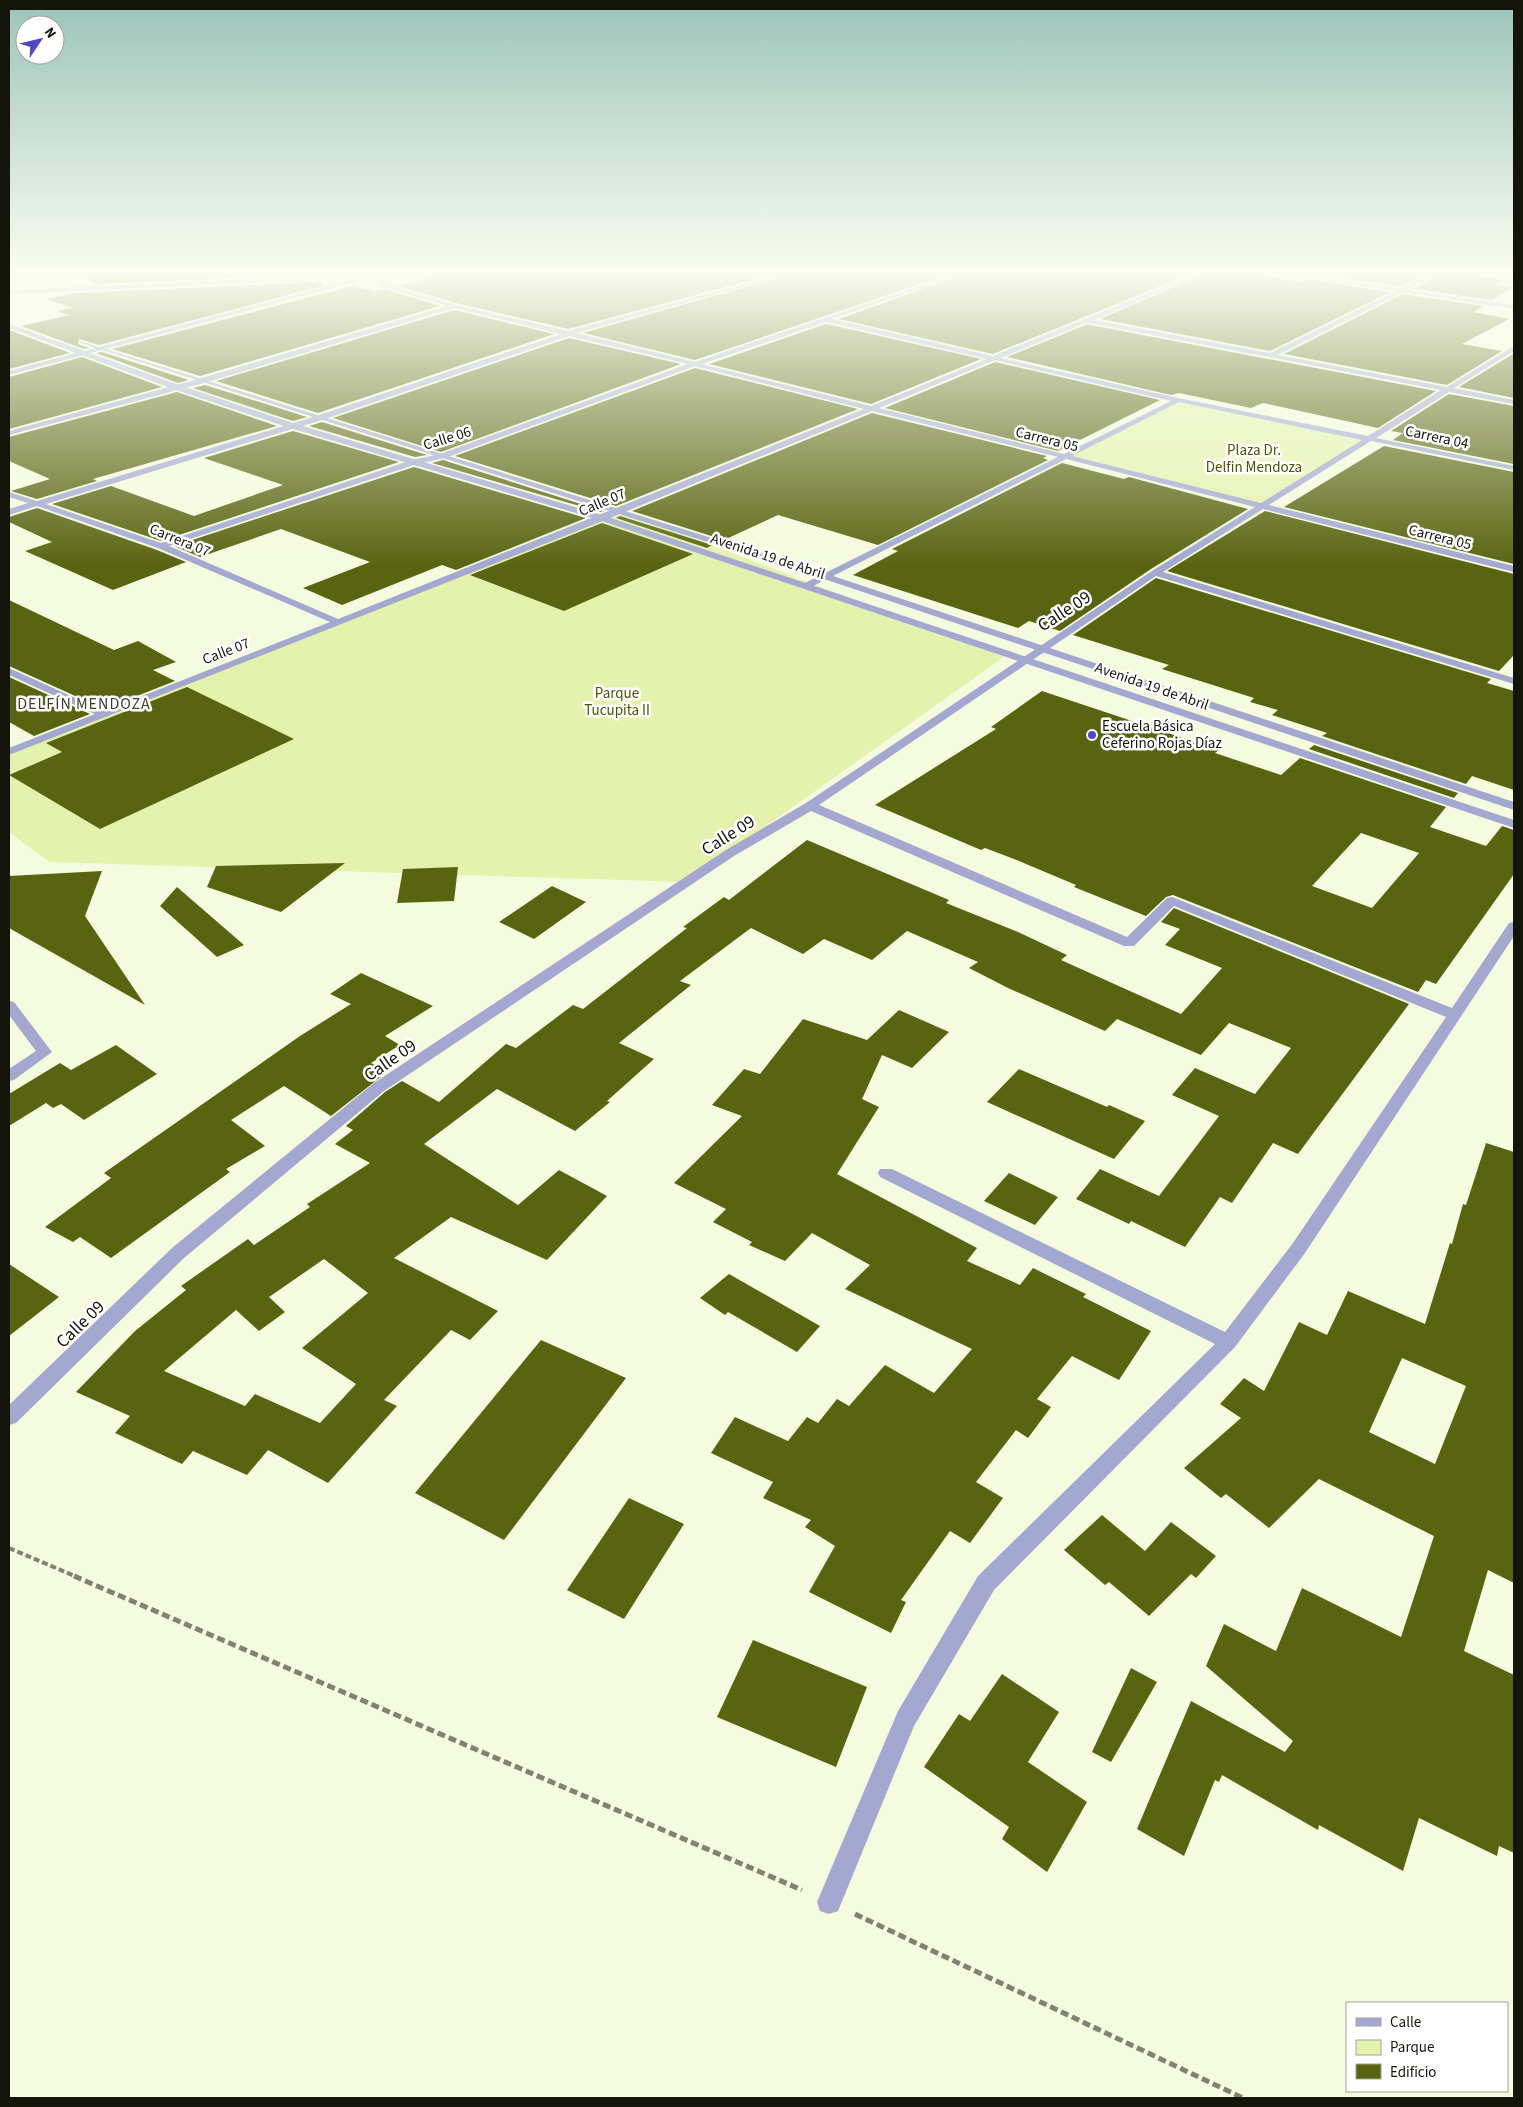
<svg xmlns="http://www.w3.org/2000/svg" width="1523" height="2107" viewBox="0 0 1523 2107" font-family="'Source Sans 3',sans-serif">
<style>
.green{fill:#e5f2ae}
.building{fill:#596411;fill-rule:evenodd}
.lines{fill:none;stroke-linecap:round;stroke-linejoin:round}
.path-far1{stroke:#7f8370;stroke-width:4;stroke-dasharray:6 3;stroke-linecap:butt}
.path{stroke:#7f8370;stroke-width:5;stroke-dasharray:8 4;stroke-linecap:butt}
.minor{fill:#a4a8d1;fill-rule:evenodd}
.tertiary{fill:#a4a8d1;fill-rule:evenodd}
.poi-dot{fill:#5048c0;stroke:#fff;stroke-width:2}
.labels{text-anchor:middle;stroke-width:5;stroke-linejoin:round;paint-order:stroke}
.far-street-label{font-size:15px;fill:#13150b;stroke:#fff}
.far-park-label{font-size:15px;fill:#4b5506;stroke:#fff}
.far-poi-label{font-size:15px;fill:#13150b;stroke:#fff;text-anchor:start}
.far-quarter-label{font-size:16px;letter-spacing:1px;fill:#3b4028;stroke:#fff}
.street-label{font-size:18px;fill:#13150b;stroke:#fff}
</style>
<rect width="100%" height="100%" fill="#f5fbde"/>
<path class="green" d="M1178 400 1370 437 1263 506 1064 457Z
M617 509 1004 657 687 882 49 862 9 832V753Z"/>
<path class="building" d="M75 272H320L321 274 96 284Z
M542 272H782L568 329 456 303 398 286 422 281V277Z
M799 272H955L695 360 583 333Z
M970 272H1195L993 354 839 319Z
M1210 272H1238L1300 282 1307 279 1390 292 1270 351 1100 319Z
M1320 272H1431L1401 286 1314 275Z
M1444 272 1502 280 1494 285 1512 287 1492 300 1414 289Z
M321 282 322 286 99 345 79 339 78 344 89 348 84 349 21 326 70 315 57 311 73 308 46 299 75 293Z
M352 286 375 291 385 289 440 306 200 376 112 349Z
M1403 294 1483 306 1474 312 1509 319 1462 344 1502 351 1447 385 1284 354Z
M454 310 554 334 318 413 216 381Z
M826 324H827L981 359 871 404 709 364Z
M1088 324 1090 325 1436 391 1378 428 1263 403 1251 408 1179 393 1171 395 1007 357Z
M9 330 70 353 9 369Z
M569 338 681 364 441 452 333 418Z
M102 352 189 380 178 383 96 353Z
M1513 354 1514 398 1459 387Z
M82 357 162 387 9 429V377Z
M995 362 1160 400 1058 451 885 408Z
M695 368 858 409 616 506 455 456Z
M205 385 307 417 293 421 193 388Z
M177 392 277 426 93 479 97 481 37 499 11 491 50 479 9 461V437Z
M1449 394 1514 406V464L1393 440 1403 433 1391 431Z
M872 413 1047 456 1043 458 1048 460 878 545 778 515 724 540 632 511Z
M322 422 427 455 415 457 309 426Z
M293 431 399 462 161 541 52 504 111 486 194 516 283 485 204 458Z
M1384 446 1514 472V564L1284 507Z
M443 460 603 511 600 512 432 463Z
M1062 463 1124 479 1129 477 1248 509 1151 569 1060 631 1029 621 1018 628 853 575 898 551 892 549Z
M414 467 586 518 456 570 442 565 342 605 303 588 370 562 281 529 200 557 174 546Z
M37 508 157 550 186 562 113 590 25 551 52 542 9 522V517Z
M1265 511 1514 574V655L1499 671 1167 571Z
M620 516 712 545 707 548 616 518Z
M602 523 693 554 564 611 470 575Z
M1156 578 1491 679 1487 683 1514 691V790L1472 776 1466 784 1322 736 1327 733 1272 715 1278 710 1250 702 1254 698 1162 669 1169 665 1073 635Z
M9 600 114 650 138 641 176 662 153 670 175 681 104 709 9 666Z
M9 677 90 714 34 736 9 722Z
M187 687 294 739 100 829 9 775 62 752 46 743Z
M1042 691 1219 750 1215 753 1281 775 1300 758 1446 807 1430 827 1486 846 1502 826 1514 830V874L1436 984 1426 980 1418 992 1173 895 1166 897 1146 916 1074 887 1076 885 1014 859 985 848 981 850 875 805 996 729 991 727ZM1361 833 1419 853 1372 908 1312 886Z
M1314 745 1458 793 1454 798 1309 749Z
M807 840 949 900 946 903 1018 932 1067 955 1061 960 1181 1014 1222 968 1165 945 1180 929 1161 922 1174 908 1409 1004 1298 1154 1273 1143 1232 1203 1220 1197 1185 1247 1131 1221 1129 1224 1076 1199 1100 1169 1159 1196 1219 1116 1172 1095 1195 1068 1255 1094 1291 1048 1229 1023 1201 1055 1117 1019 1105 1031 1008 988 969 968 978 962 907 931 872 960 824 939 803 954 751 928 680 981 691 985 619 1043 654 1059 607 1101 610 1102 575 1131 497 1089 424 1144 518 1205 559 1170 607 1196 547 1260 451 1217 394 1258 498 1311 470 1340 451 1330 384 1400 397 1406 328 1483 268 1450 247 1475 193 1451 182 1464 115 1433 130 1416 76 1392 135 1331 186 1290 181 1286 248 1239 254 1245 310 1207 307 1204 370 1163 335 1144 353 1130 346 1126 385 1092 402 1081 439 1102 506 1044 516 1048 573 1005 583 1009 687 928 683 927 724 897 729 900ZM324 1259 368 1293 302 1348 356 1384 320 1423 255 1394 245 1406 164 1371 236 1310 259 1331 285 1312 269 1297Z
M345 863 281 912 207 887 216 866Z
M458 867 454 901 397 903 403 869Z
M102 871 85 916 145 1005 9 928V876Z
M552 886 586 902 534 939 499 922Z
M177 887 244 945 217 957 160 906Z
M361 973 433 1006 385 1036 400 1045 371 1063 387 1072 331 1116 284 1086 231 1120 265 1146 226 1169 230 1172 111 1258 80 1237 73 1242 45 1227 111 1178 104 1173 300 1036 351 1004 330 994Z
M899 1010 949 1032 912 1068 882 1055 862 1099 879 1107 837 1174 977 1248 967 1261 1020 1285 1033 1268 1086 1294 1083 1297 1151 1331 1119 1380 1072 1356 1037 1399 1051 1407 1028 1438 1016 1430 976 1482 1003 1498 970 1543 950 1531 901 1600 906 1602 891 1633 809 1592 835 1546 805 1527 811 1520 763 1498 773 1482 711 1453 735 1417 788 1441 807 1417 818 1423 837 1399 849 1406 885 1365 934 1393 972 1349 845 1289 870 1265 812 1233 785 1261 749 1245 752 1242 713 1222 726 1209 674 1183 742 1116 712 1105 744 1069 760 1074 803 1019 867 1040Z
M116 1045 157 1074 84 1120 61 1104 53 1108 46 1103 9 1126V1094L60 1063 71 1070Z
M1019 1069 1107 1107 1109 1105 1145 1121 1114 1159 987 1102Z
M1486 1143 1514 1152V1583L1488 1570 1464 1651 1514 1675V1853L1499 1846 1497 1856 1419 1818 1403 1871 1319 1825 1318 1830 1222 1775 1219 1782 1215 1780 1184 1856 1137 1829 1191 1701 1285 1752 1293 1741 1206 1666 1224 1624 1276 1651 1302 1588 1401 1637 1434 1536 1319 1479 1269 1528 1226 1494 1221 1498 1184 1468 1241 1418 1220 1404 1244 1378 1264 1391 1299 1322 1327 1335 1348 1291 1425 1324 1450 1243 1452 1244 1463 1204 1466 1205ZM1402 1358 1466 1386 1435 1464 1369 1432Z
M1009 1173 1058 1197 1035 1225 984 1201Z
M9 1264 59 1297 9 1336Z
M729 1274 820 1326 797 1352 728 1312 725 1315 700 1298Z
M541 1340 626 1378 504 1540 415 1493Z
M629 1498 684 1524 624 1619 567 1590Z
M1102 1515 1145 1551 1171 1522 1216 1556 1196 1578 1191 1574 1149 1616 1109 1582 1105 1585 1064 1550Z
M753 1640 867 1687 836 1767 717 1717Z
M1131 1668 1157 1682 1111 1762 1092 1752Z
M1002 1674 1059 1712 1028 1762 1087 1802 1047 1872 1002 1839 1009 1827 924 1767 959 1714 970 1721Z"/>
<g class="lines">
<path class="path-far1" d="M9 1548 77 1577"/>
<path class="path" d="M74 1576 802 1890
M855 1914 1243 2098"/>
<path class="minor" d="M407 272H443L379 277 385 284 456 305 568 331 788 272H797L576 333 695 362 960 272H968L832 319 993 356 1200 272H1208L1094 320 1270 353 1396 291 1275 272 1401 288 1435 272H1442L1408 290 1514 305V309L1403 292 1278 355 1447 387 1514 346V351L1454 388 1514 400V404L1449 392 1376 438 1514 466V470L1371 441 1269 505 1514 566V572L1263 509 1163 572 1514 678V684L1156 576 819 805 1127 937 1167 898 1172 897 1452 1008 1509 923 1514 922V936L1305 1253 1235 1347 994 1590 914 1726 838 1911 829 1914 820 1911 817 1902 898 1711 978 1576 1215 1344 880 1177 878 1173 880 1169H892L1225 1332 1293 1243 1446 1017 1174 906 1134 946H1124L811 811 734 856 384 1091 184 1258 16 1423 9 1425V1405L172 1248 374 1083 726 850 806 803 1152 571 1255 507 1066 459 811 587H805V583L1058 457 872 411 605 520 9 755V748L95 714 9 675V668L104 711 330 622 158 548 37 506 9 515V509L28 503 9 497V492L37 501 316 416 561 334 454 308 204 383 9 435V431L198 379 447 306 381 286 373 277 9 375V371L358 278 9 294V290ZM826 322H827L987 359 871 406 702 364ZM1088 322 1090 323 1441 390 1368 436 1178 398 1001 358ZM569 336 688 364 440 454 412 460 161 543 46 504 322 420ZM995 360 1171 401 1064 454 879 408ZM695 366 864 409 338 619 169 546 417 464 445 458ZM1179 402 1362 440 1261 503 1072 456Z
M9 1001 14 1002 52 1052 14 1080 9 1081V1069L36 1051 9 1015Z"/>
<path class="tertiary" d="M9 324 179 385 296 424 605 516 1514 820V828L599 520 290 428 173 389 9 328Z
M80 341 827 574 1514 802V810L821 578 80 343Z"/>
</g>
<linearGradient id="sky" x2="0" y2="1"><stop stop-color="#9cc4ba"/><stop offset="0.48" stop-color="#fafdf0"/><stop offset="1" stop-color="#fafdf0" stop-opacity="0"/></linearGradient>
<rect width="1523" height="567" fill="url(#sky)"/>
<circle class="poi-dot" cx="1092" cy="735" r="5"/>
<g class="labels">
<g class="far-street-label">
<text transform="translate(1437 437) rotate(12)" y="5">Carrera 04</text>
<text transform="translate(447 438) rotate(-17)" y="5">Calle 06</text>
<text transform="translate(1047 439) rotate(14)" y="5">Carrera 05</text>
<text transform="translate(602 502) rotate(-23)" y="5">Calle 07</text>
<text transform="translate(1440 537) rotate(14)" y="5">Carrera 05</text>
<text transform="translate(180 540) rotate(22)" y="5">Carrera 07</text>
<text transform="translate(768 556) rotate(18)" y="5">Avenida 19 de Abril</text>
<text transform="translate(226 651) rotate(-21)" y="5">Calle 07</text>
<text transform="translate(1152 686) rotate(19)" y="5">Avenida 19 de Abril</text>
</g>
<g class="far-park-label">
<text x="1254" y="455">Plaza Dr.<tspan x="1254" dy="17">Delfin Mendoza</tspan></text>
<text x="617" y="698">Parque<tspan x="617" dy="17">Tucupita II</tspan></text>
</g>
<g class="far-poi-label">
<text x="1102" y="731">Escuela Básica<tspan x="1102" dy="17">Ceferino Rojas Díaz</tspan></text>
</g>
<g class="far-quarter-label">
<text x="84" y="709">DELFÍN MENDOZA</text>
</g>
<g class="street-label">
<text transform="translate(1064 611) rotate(-33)" y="6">Calle 09</text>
<text transform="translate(728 835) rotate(-32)" y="6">Calle 09</text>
<text transform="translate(390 1060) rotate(-35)" y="6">Calle 09</text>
<text transform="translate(80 1324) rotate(-44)" y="6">Calle 09</text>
</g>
</g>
<rect width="1523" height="2107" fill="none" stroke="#13150b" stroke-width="20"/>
<rect x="1346" y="2002" width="162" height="90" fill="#ffffff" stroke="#a1a19d"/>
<rect x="1356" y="2018" width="25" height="8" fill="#a4a8d1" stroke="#a1a19d"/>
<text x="1390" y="2027" font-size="15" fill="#13150b">Calle</text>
<rect x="1356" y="2040" width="25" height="15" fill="#e5f2ae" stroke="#a1a19d"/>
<text x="1390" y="2052" font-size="15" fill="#13150b">Parque</text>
<rect x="1356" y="2064" width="25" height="15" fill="#596411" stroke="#a1a19d"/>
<text x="1390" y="2077" font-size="15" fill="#13150b">Edificio</text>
<g transform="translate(40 40) rotate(55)"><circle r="24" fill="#ffffff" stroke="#a1a19d"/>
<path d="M0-4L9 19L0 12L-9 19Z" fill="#5048c0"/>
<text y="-8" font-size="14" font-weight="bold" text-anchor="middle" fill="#13150b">N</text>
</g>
</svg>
